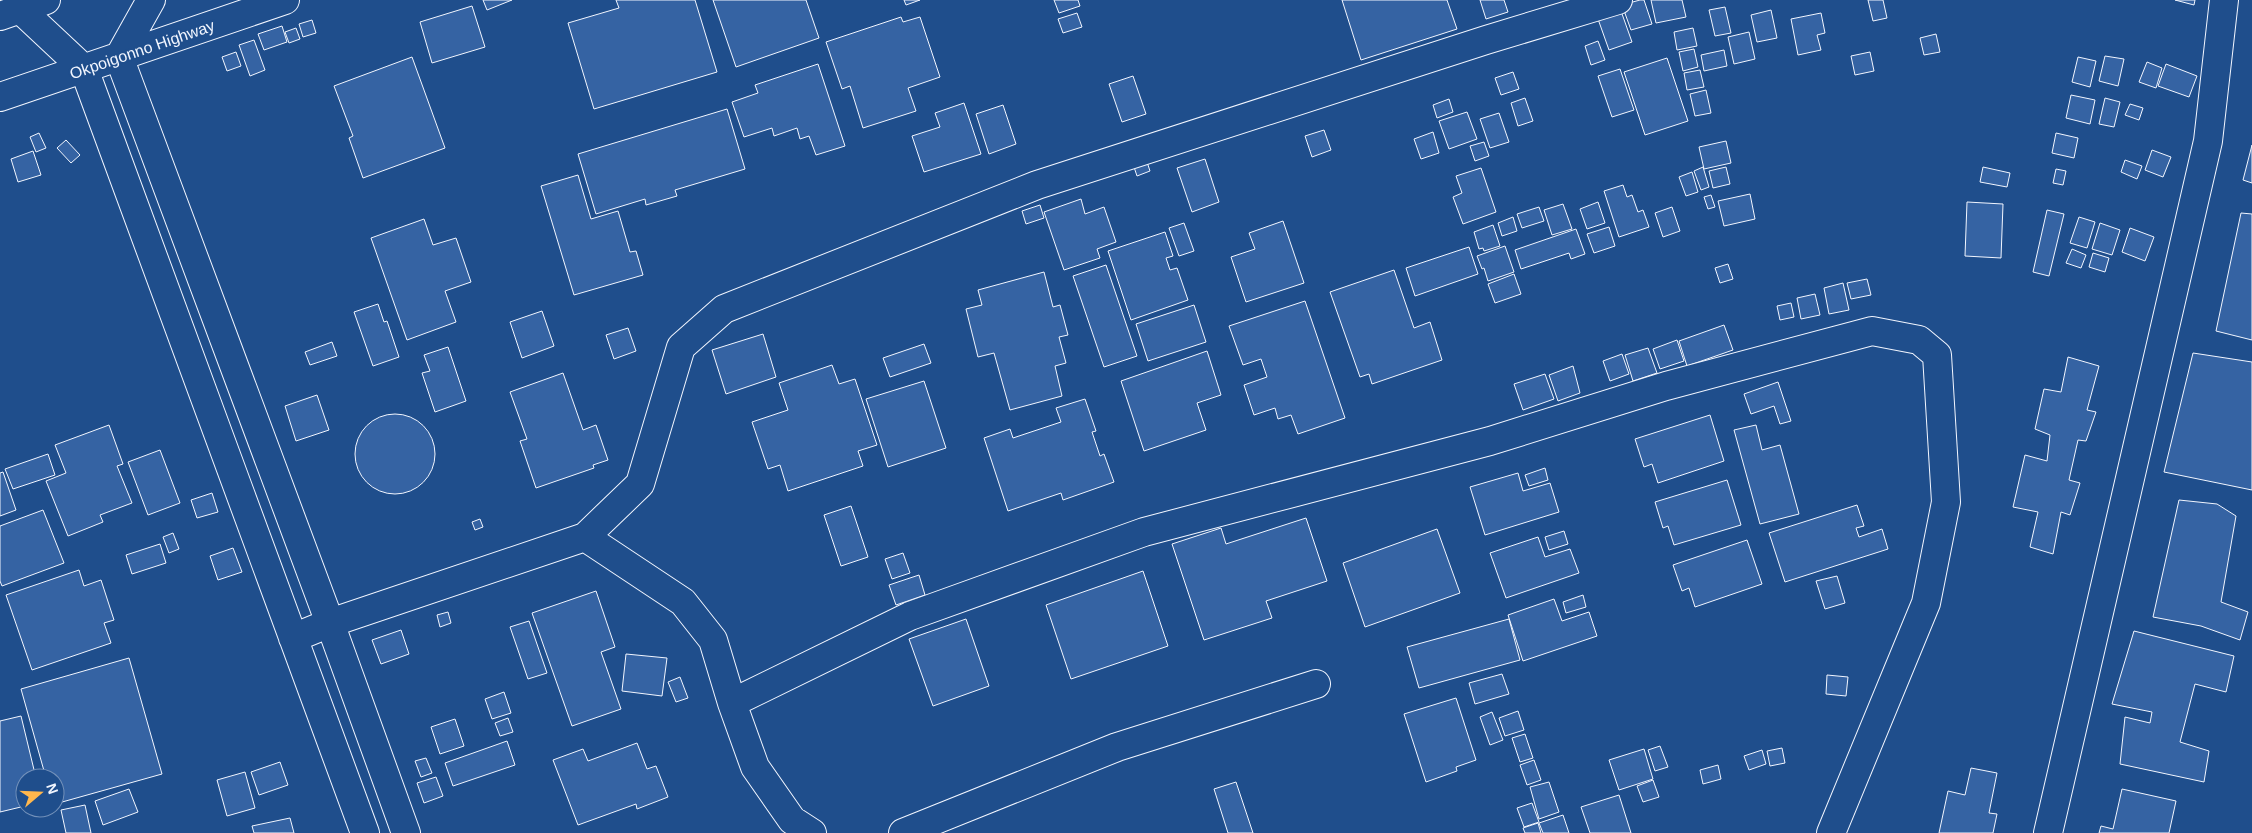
<svg xmlns="http://www.w3.org/2000/svg" width="2252" height="833" viewBox="0 0 2252 833" font-family="Helvetica,sans-serif">
<style>
.building{fill:#3563a3;stroke:#f2f6ff}
.lines{fill:none;stroke-linecap:round;stroke-linejoin:round}
.minor-casing{stroke:#f2f6ff;stroke-width:30}
.minor{stroke:#1f4e8c;stroke-width:28}
.labels{text-anchor:middle;stroke-width:4;stroke-linejoin:round;paint-order:stroke}
.street-label{font-size:16px;fill:#f2f6ff;stroke:#1f4e8c}
</style>
<rect width="100%" height="100%" fill="#1f4e8c"/>
<path class="building" d="M483 0H512L487 10Z
M616 0H695L717 72 594 109 568 23 619 8Z
M713 0H806L819 38 736 67Z
M904 0H920L906 5Z
M1054 0H1078L1080 6 1059 13Z
M1342 0H1447L1457 29 1361 60Z
M1480 0H1504L1508 12 1486 19Z
M1640 0H1644L1652 24 1631 30 1622 5Z
M1651 0H1682L1686 17 1656 23Z
M1868 0H1883L1887 18 1873 21Z
M2175 0H2195L2194 5Z
M472 6 485 47 432 63 420 22Z
M1725 7 1731 33 1715 36 1709 10Z
M1771 10 1777 38 1757 42 1751 15Z
M1621 11 1632 42 1609 50 1598 19Z
M1077 13 1082 27 1063 33 1058 19Z
M1821 13 1825 33 1817 35 1821 50 1798 55 1791 19Z
M901 17 903 22 920 17 940 77 908 88 916 111 863 128 850 86 842 89 826 42Z
M312 20 316 33 303 37 299 24Z
M282 26 287 42 264 50 258 34Z
M296 28 300 39 289 43 285 32Z
M1693 28 1697 46 1677 50 1674 32Z
M1749 32 1755 59 1734 64 1728 37Z
M1936 34 1940 52 1924 55 1920 38Z
M254 40 265 70 250 76 239 45Z
M1598 41 1605 60 1591 65 1585 46Z
M1694 49 1698 67 1683 71 1679 52Z
M1724 50 1727 66 1704 71 1701 55Z
M236 52 241 66 227 71 222 57Z
M1870 52 1874 71 1855 75 1851 56Z
M2105 56 2124 59 2118 86 2099 81Z
M412 57 445 148 363 178 349 138 353 136 334 86Z
M2078 57 2096 61 2090 87 2072 82Z
M1667 58 1688 121 1645 135 1624 72Z
M2147 62 2162 68 2156 88 2139 82Z
M818 64 845 146 816 155 809 136 800 139 797 128 774 136 772 128 744 137 732 102 758 93 755 85Z
M2166 64 2197 76 2189 97 2158 86Z
M1620 69 1634 110 1612 117 1598 76Z
M1700 70 1704 87 1687 90 1684 73Z
M1513 72 1519 89 1501 95 1495 78Z
M1133 76 1146 114 1122 122 1109 84Z
M1706 90 1711 113 1695 116 1690 94Z
M2071 95 2095 100 2090 124 2066 118Z
M1525 98 1533 121 1518 126 1511 103Z
M2105 98 2120 102 2114 127 2099 124Z
M1449 99 1453 112 1437 118 1433 105Z
M964 103 981 154 924 172 912 136 940 127 935 113Z
M2130 104 2143 108 2139 120 2125 115Z
M1003 105 1016 144 989 154 976 114Z
M727 109 745 169 675 190 677 196 646 205 645 199 596 214 578 154Z
M1467 112 1477 139 1449 149 1439 121Z
M1499 113 1509 142 1490 148 1480 119Z
M1324 130 1331 150 1312 157 1305 136Z
M1433 132 1439 153 1421 159 1414 139Z
M39 133 46 148 36 152 30 137Z
M2056 133 2078 138 2074 158 2052 153Z
M66 140 80 155 71 163 57 148Z
M1726 141 1731 163 1704 169 1699 147Z
M1484 142 1489 156 1475 161 1470 146Z
M2252 145V183L2243 180Z
M2152 150 2171 157 2163 177 2145 170Z
M33 151 41 175 18 182 11 159Z
M1145 156 1150 171 1137 176 1132 161Z
M1205 159 1219 202 1192 212 1177 168Z
M2125 160 2142 166 2137 179 2121 172Z
M1703 167 1709 187 1701 190 1694 171Z
M1726 167 1730 184 1713 188 1709 171Z
M1983 167 2010 173 2007 187 1980 182Z
M1481 168 1496 212 1463 224 1453 197 1462 193 1456 176Z
M2056 169 2066 171 2063 185 2053 183Z
M1692 172 1698 192 1686 196 1679 177Z
M578 175 591 219 618 211 630 252 636 251 643 275 574 295 541 186Z
M1623 185 1627 197 1632 195 1638 212 1643 210 1649 227 1619 237 1604 191Z
M1750 194 1755 219 1724 226 1718 201Z
M1711 195 1715 207 1708 209 1704 197Z
M1081 199 1085 214 1104 207 1116 242 1097 249 1100 258 1064 270 1044 212Z
M1598 202 1605 223 1587 229 1580 209Z
M1967 202 2003 204 2001 258 1965 256Z
M1563 204 1572 229 1552 235 1544 210Z
M1040 205 1044 218 1026 224 1022 211Z
M1539 207 1544 221 1522 228 1517 214Z
M1672 207 1680 231 1663 237 1655 213Z
M2047 210 2064 214 2049 276 2033 272Z
M2241 213 2252 214V340L2216 331Z
M1513 217 1517 231 1502 236 1498 223Z
M2079 217 2095 222 2087 248 2070 243Z
M424 219 433 245 456 238 471 282 445 291 456 322 407 340 371 238Z
M1283 221 1304 283 1246 302 1231 257 1255 249 1249 233Z
M1184 223 1194 251 1179 256 1169 228Z
M2100 223 2120 230 2112 255 2092 249Z
M1493 225 1500 246 1484 251 1483 248 1479 249 1474 232Z
M1609 227 1615 246 1594 253 1587 234Z
M2130 228 2154 237 2145 261 2122 252Z
M1576 229 1585 254 1571 259 1569 253 1521 269 1515 250Z
M1165 232 1173 256 1166 258 1170 270 1177 268 1188 300 1131 320 1108 251Z
M1505 246 1514 272 1488 281 1484 268 1482 269 1477 256Z
M1469 247 1478 274 1415 296 1406 268Z
M2072 249 2086 255 2081 268 2066 263Z
M2093 253 2109 258 2105 272 2089 267Z
M1728 264 1733 279 1720 283 1715 268Z
M1106 265 1137 356 1104 367 1073 276Z
M1394 270 1414 328 1430 322 1442 360 1372 384 1369 374 1360 377 1330 292Z
M1044 272 1053 307 1060 305 1068 335 1059 337 1066 363 1055 366 1062 396 1010 410 994 353 978 357 966 309 982 305 978 290Z
M1514 274 1521 294 1495 303 1488 284Z
M1867 279 1871 295 1851 299 1847 283Z
M1843 283 1849 310 1829 314 1824 288Z
M1815 294 1820 315 1801 319 1797 298Z
M1305 301 1345 418 1298 434 1291 415 1278 419 1275 408 1254 415 1244 385 1267 377 1261 359 1243 365 1229 326Z
M1791 303 1794 317 1780 320 1777 306Z
M378 304 384 322 387 321 399 357 373 366 354 312Z
M1194 305 1206 342 1148 361 1136 324Z
M542 311 554 346 522 358 510 322Z
M1724 325 1733 350 1687 366 1679 341Z
M628 328 636 351 614 359 606 335Z
M763 334 776 377 726 394 712 350Z
M1677 340 1684 361 1660 369 1653 349Z
M332 342 337 356 310 365 305 352Z
M924 344 931 363 890 377 883 358Z
M448 347 466 401 435 412 422 373 430 371 424 355Z
M1648 348 1657 373 1633 381 1625 355Z
M1207 351 1221 395 1197 403 1206 430 1144 451 1121 381Z
M2193 353 2252 362V490L2164 472Z
M1622 354 1629 374 1610 381 1603 361Z
M2068 357 2099 366 2087 410 2096 412 2086 441 2078 440 2069 480 2080 483 2070 515 2061 512 2053 554 2030 547 2038 512 2013 507 2025 455 2047 461 2050 435 2035 429 2044 389 2061 392Z
M832 365 839 384 855 379 877 445 858 451 863 466 788 491 780 465 768 469 752 422 788 410 779 383Z
M1573 366 1580 393 1558 401 1549 375Z
M563 373 583 430 596 425 608 460 593 465 594 468 536 488 520 441 527 439 510 392Z
M1545 374 1554 399 1523 410 1514 384Z
M924 381 946 448 888 467 866 399Z
M1778 382 1791 421 1780 424 1774 406 1751 414 1744 394Z
M317 395 329 430 296 441 285 406Z
M1085 399 1096 431 1092 432 1100 456 1104 454 1114 482 1063 500 1061 493 1008 511 984 438 1010 429 1013 438 1061 422 1056 408Z
M355 454a40 40 0 1 1 80 0a40 40 0 1 1-80 0Z
M1710 415 1724 461 1658 483 1652 464 1644 467 1635 439Z
M109 425 123 464 117 466 132 503 100 515 103 522 68 536 46 481 66 473 55 445Z
M1756 425 1762 450 1780 445 1799 514 1760 524 1734 430Z
M160 450 180 503 148 515 128 462Z
M48 454 55 475 13 489 5 469Z
M1545 468 1548 480 1529 486 1525 475Z
M3 472 16 510 0 516V473Z
M1518 473 1523 491 1550 483 1559 512 1485 535 1470 487Z
M1727 480 1741 525 1674 545 1668 526 1663 528 1655 502Z
M212 493 218 512 197 518 191 500Z
M2179 500 2217 504 2236 516 2221 602 2248 612 2240 640 2201 626 2153 617Z
M1857 505 1864 526 1856 528 1859 537 1882 529 1888 549 1785 582 1769 533Z
M851 506 868 557 841 566 824 515Z
M43 510 64 563 2 586 0 581V526Z
M1306 518 1327 581 1266 601 1272 618 1204 640 1172 544 1221 528 1226 544Z
M480 519 483 527 475 530 472 522Z
M1437 529 1460 593 1365 627 1343 563Z
M1564 531 1568 544 1549 550 1545 537Z
M173 533 179 549 169 553 163 537Z
M1538 537 1545 557 1570 549 1579 573 1506 598 1490 553Z
M1747 540 1762 584 1695 607 1689 588 1682 591 1673 565Z
M160 544 166 563 132 574 126 555Z
M233 548 242 572 218 580 210 556Z
M903 553 910 573 892 579 885 559Z
M79 570 84 586 101 580 114 620 104 623 111 643 32 670 6 595Z
M1143 571 1168 646 1071 679 1046 605Z
M919 575 925 595 896 605 889 585Z
M1837 576 1845 603 1825 609 1816 581Z
M596 591 615 647 601 652 621 709 572 726 532 613Z
M1583 595 1586 607 1566 613 1563 602Z
M1554 599 1562 621 1589 612 1597 636 1523 661 1508 615Z
M448 612 451 623 440 627 437 615Z
M966 619 989 686 933 706 909 639Z
M1509 619 1520 660 1419 688 1407 647Z
M529 621 547 673 528 679 510 627Z
M401 630 409 654 381 664 372 640Z
M2134 631 2234 656 2226 692 2195 684 2180 742 2209 751 2204 782 2120 764 2125 717 2150 723 2152 712 2112 704Z
M626 654 667 658 662 696 622 691Z
M129 658 162 774 55 804V778H46L21 689Z
M1502 674 1509 694 1475 704 1469 683Z
M1827 675 1848 677 1846 696 1826 694Z
M680 677 688 698 676 702 668 682Z
M504 692 511 713 492 719 485 699Z
M1456 698 1476 760 1456 767 1457 771 1426 782 1404 714Z
M1518 711 1524 730 1505 736 1499 718Z
M1492 712 1503 740 1490 745 1480 717Z
M21 716 36 778H25V806L0 812V721Z
M508 718 513 732 500 736 495 723Z
M455 719 464 746 440 754 431 727Z
M1525 734 1533 758 1520 762 1512 738Z
M507 741 515 765 453 786 445 763Z
M637 743 647 769 656 766 668 797 637 809 636 804 578 825 553 760 583 749 588 761Z
M1660 746 1668 767 1655 771 1648 750Z
M1782 748 1785 763 1770 766 1767 751Z
M1644 749 1653 779 1619 790 1609 760Z
M1762 750 1766 764 1749 770 1744 756Z
M426 758 432 773 421 777 415 761Z
M1534 760 1541 780 1527 785 1520 765Z
M280 762 288 785 259 795 251 772Z
M1718 765 1721 779 1703 784 1700 770Z
M1971 768 1997 773 1989 813 1997 814 1993 833H1939L1948 791 1965 795Z
M245 772 255 808 227 816 217 780Z
M436 777 443 796 424 803 417 783Z
M1653 780 1659 797 1643 802 1637 786Z
M1236 782 1253 833H1228L1214 789Z
M1549 782 1559 812 1539 819 1530 787Z
M129 789 138 812 103 825 95 801Z
M2122 789 2176 801 2169 833H2099L2101 826 2113 829Z
M1619 795 1631 833H1590L1581 807Z
M1532 803 1539 822 1524 827 1517 808Z
M85 805 91 833H66L61 810Z
M1563 815 1569 833H1543L1539 823Z
M290 818 294 833H254L252 826Z
M1538 823 1541 833H1525L1523 828Z"/>
<g class="lines">
<defs>
<path id="minor" d="M151 0 119 57 330 623 406 833
M20 9 84 69 365 833
M0 16 46 0
M0 97 285 0
M585 537 683 602 713 640 732 703 755 767 792 820 812 833
M293 638 330 623 585 537 640 484 681 347 724 309 1037 185 1486 40 1618 0
M732 703 910 616 1144 532 1490 441 1666 386 1872 331 1919 340 1937 355 1946 502 1926 603 1831 833
M903 833 1117 747 1316 684
M2048 833 2208 141 2224 0"/>
</defs>
<use href="#minor" class="minor-casing"/>
<use href="#minor" class="minor"/>
</g>
<g class="labels">
<g class="street-label">
<text transform="translate(142 49) rotate(-19)" y="6">Okpoigonno Highway</text>
</g>
</g>
<g transform="translate(40 793) rotate(71)"><circle r="24" fill="#1f4e8c" stroke="#7391ba"/>
<path d="M0-4L9 19L0 12L-9 19Z" fill="#ffb74d"/>
<text y="-8" font-size="14" font-weight="bold" text-anchor="middle" fill="#f2f6ff">N</text>
</g>
</svg>
